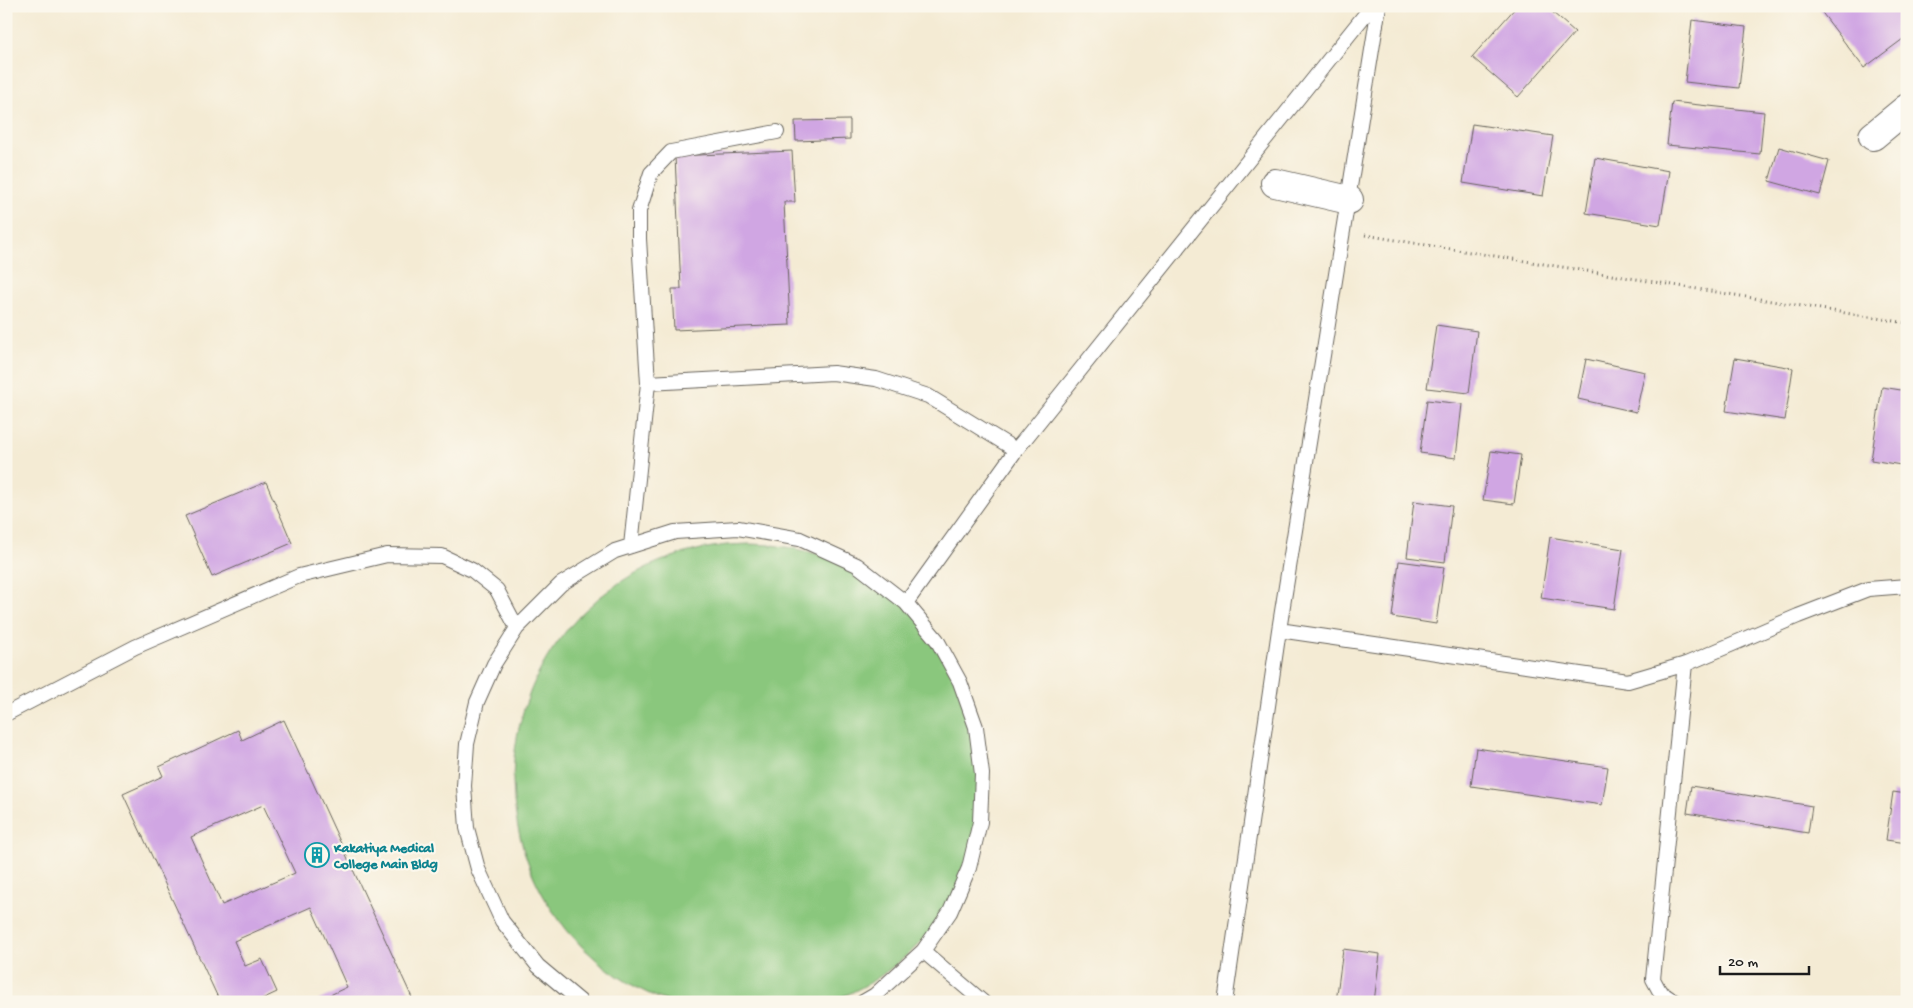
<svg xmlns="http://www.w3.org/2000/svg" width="1913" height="1008" viewBox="0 0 1913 1008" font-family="'Gochi Hand',sans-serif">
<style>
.green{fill:#8ac77d;stroke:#53724c}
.building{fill:#d0a6e3;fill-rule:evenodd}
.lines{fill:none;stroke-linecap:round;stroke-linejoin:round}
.lane-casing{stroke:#68645c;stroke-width:16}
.street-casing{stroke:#68645c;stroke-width:30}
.path{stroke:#68645c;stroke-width:3;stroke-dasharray:1 4;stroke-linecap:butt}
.lane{stroke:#fff;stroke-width:14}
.street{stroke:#fff;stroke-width:28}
.labels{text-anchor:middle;stroke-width:4.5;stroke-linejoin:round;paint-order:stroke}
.culture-label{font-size:14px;font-weight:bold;fill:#0d838f;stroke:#fbf7ec;text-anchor:start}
</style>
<rect width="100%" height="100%" fill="#fbf7ec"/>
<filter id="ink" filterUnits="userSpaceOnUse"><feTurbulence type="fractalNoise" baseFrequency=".02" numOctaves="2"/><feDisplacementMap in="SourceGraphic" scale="10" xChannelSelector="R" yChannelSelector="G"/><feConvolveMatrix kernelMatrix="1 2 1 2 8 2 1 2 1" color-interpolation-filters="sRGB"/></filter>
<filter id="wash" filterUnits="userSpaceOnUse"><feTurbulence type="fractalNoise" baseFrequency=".0096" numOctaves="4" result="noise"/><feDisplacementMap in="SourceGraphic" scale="20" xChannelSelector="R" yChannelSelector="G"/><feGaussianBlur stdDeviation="1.12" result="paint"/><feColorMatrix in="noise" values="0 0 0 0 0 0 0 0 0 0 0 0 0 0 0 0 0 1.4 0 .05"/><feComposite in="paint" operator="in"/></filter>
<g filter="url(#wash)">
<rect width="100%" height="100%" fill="#f4ebd4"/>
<path class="green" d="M513 780a236 236 0 1 1 472 0a236 236 0 1 1-472 0Z"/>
<g id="blocks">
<path class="building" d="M1517 6H1545L1575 32 1518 97 1472 57Z
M1817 6H1907V36L1864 68Z
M1692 20 1746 27 1739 88 1685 82Z
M1672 102 1764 112 1760 154 1667 145Z
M850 120V139L796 141 795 121Z
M1472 124 1553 136 1543 196 1463 183Z
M1779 147 1829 161 1820 195 1769 181Z
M792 151 795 202H784L790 325 674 330 672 289H681L675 156Z
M1595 158 1669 171 1660 225 1586 213Z
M1436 325 1477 331 1469 393 1427 388Z
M1735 358 1793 368 1785 420 1726 411Z
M1586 359 1645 372 1636 412 1578 399Z
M1882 387 1907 391V466L1871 460Z
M1427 400 1462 404 1456 458 1420 453Z
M1491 451 1521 455 1514 504 1483 500Z
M266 482 292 543 212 577 185 516Z
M1414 501 1452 506 1445 562 1407 557Z
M1550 537 1623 549 1614 609 1541 598Z
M1399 561 1444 567 1436 624 1392 617Z
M284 720 414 1002H315L347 987 311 907 234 941 245 966 262 959 277 992 262 999 264 1002H220L123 794 163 776 159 767 238 730 242 740ZM263 805 295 873 222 905 191 837Z
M1476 748 1608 767 1602 805 1471 786Z
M1691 786 1812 806 1808 833 1687 813Z
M1893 792 1907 794V843L1886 840Z
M1343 949 1380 954 1374 1002H1336Z"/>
</g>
</g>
<g filter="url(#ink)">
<use href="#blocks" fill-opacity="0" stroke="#68645c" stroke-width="1"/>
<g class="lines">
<defs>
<path id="lane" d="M648 383 833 373 876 379 928 396 1016 450
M631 546 648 383 639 239V211L651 173 671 152 777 132
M906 603 1016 450 1372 6
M1279 630 1628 681 1686 664 1798 616 1868 589 1907 586
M6 714 135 647 299 576 387 555 442 556 472 570 497 590 517 628
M923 951 983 1002
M581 1002 538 966 502 921 478 869 467 828 464 786 467 744 477 702 494 664 517 628 561 584 615 551 675 532 738 528 800 539 857 565 906 603 937 640 960 682 976 727 982 774 980 822 969 868 950 912 923 951 875 995 863 1002
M1225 1002 1279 630 1379 6
M1675 1002 1660 992 1653 979 1685 664"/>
<path id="street" d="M1873 136 1907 108
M1275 183 1349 200"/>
</defs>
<use href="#lane" class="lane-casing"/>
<use href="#street" class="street-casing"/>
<path class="path" d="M1365 235 1907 323"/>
<use href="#lane" class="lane"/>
<use href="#street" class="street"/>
</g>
</g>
<defs>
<symbol id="building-ring" viewBox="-11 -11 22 22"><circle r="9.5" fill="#fbf7ec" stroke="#0f9aa8" stroke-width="1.5"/><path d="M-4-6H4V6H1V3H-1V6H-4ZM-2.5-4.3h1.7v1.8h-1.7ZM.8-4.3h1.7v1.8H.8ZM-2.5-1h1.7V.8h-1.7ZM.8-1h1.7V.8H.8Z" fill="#0f9aa8"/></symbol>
</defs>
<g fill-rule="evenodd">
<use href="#building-ring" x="303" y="841" width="28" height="28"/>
</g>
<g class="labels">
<g class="culture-label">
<text x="334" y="852">Kakatiya Medical<tspan x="334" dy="16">College Main Bldg</tspan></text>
</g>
</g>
<rect width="1913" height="1008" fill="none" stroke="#fbf7ec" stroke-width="25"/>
<path d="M1720 966v8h89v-8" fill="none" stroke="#1c1c1c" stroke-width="2.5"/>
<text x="1728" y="966" font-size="15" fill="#1c1c1c" stroke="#fbf7ec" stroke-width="4" paint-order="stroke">20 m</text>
</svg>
